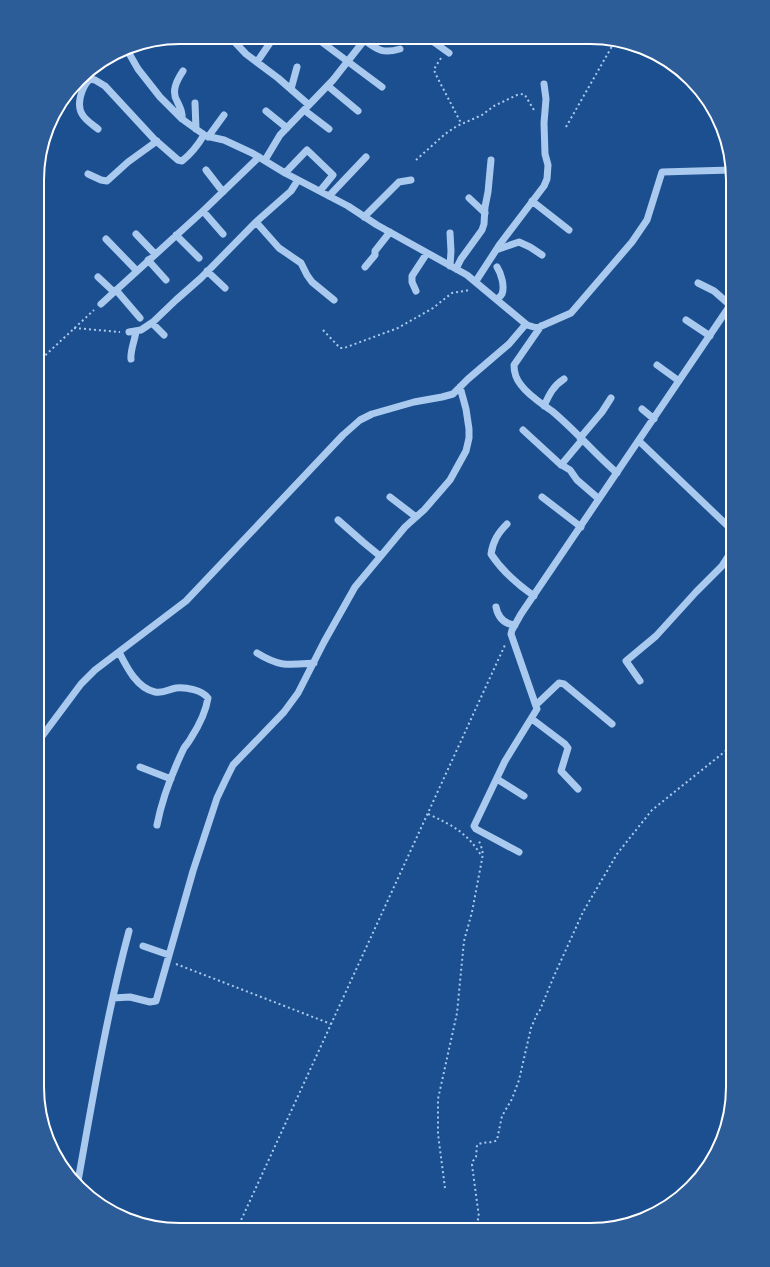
<svg xmlns="http://www.w3.org/2000/svg" width="770" height="1267" viewBox="0 0 770 1267" font-family="Raleway,sans-serif">
<style>
.lines{fill:none;stroke-linecap:round;stroke-linejoin:round}
.path{stroke:#a9c9ee;stroke-width:2;stroke-dasharray:2 3;stroke-linecap:butt}
.minor{stroke:#a9c9ee;stroke-width:7}
.rim{fill:none;stroke:#fff;stroke-width:2}
</style>
<rect width="100%" height="100%" fill="#1b4f8f"/>
<g class="lines">
<path class="path" d="M441 58 434 69 435 73 461 123
M566 127 615 41
M416 160 445 134 457 126 482 115 494 106 517 95 523 94 525 95 535 112
M74 328 120 332
M323 330 340 348H344L398 328 433 308 452 293 470 290
M38 362 94 310
M428 814C452 825 468 833 482 857
M176 964 331 1024
M445 1188 438 1134V1099L457 1013 464 941 472 912 483 854 481 846 479 841
M237 1229 505 645
M476 1230V1224L479 1217 472 1165 473 1161 476 1157 477 1145C483 1141 491 1144 497 1140L502 1116 512 1099 519 1080 531 1028 538 1012 540 1010 554 976 583 912 617 854 652 810 733 745"/>
<path class="minor" d="M230 37 246 54 278 78 309 105
M315 37 382 87
M428 38 449 53
M364 40C378 50 382 54 400 49
M126 48 138 69 160 97 182 119 196 129 206 136 224 140 252 153 285 173 348 206 377 225 467 275 527 325 537 328 571 313 632 242 647 220 662 172 731 170
M257 62 274 37
M328 86 358 111
M291 89 297 67
M195 103 196 129
M304 110 329 129
M266 111 287 128
M182 119C183 111 180 108 177 101 171 91 177 80 183 71
M98 129C93 125 85 120 82 114 76 104 82 86 90 79L95 80 105 86 154 139 178 160 182 161C191 154 198 145 204 135
M208 137 224 115
M265 160 280 135 333 80 366 38
M206 170 223 192
M285 173 307 150 333 175 320 191
M88 174 101 180 107 181 128 162 157 141
M329 196 366 157
M469 198 485 213
M532 201 569 230
M203 211 223 234
M364 217 399 182 411 180
M256 222 279 248 301 263 307 275 312 282 334 300
M450 233 451 251 450 266
M136 234 155 254
M176 235 199 258
M106 239 137 271
M496 250 519 242 530 247 542 255
M148 260 166 280
M365 267 375 255V251L390 232
M497 267C501 273 505 286 502 294 501 296 499 297 498 299
M456 269 461 259 482 230 484 224 485 207 488 192 491 160
M207 271 225 288
M98 277 114 292
M476 281 500 244 544 186 547 179 548 165 545 154 544 123 546 99 544 84
M698 283 714 291 730 305
M116 290 140 318
M416 291 412 282V276L427 253
M101 304 203 211 259 157
M686 320 710 336
M152 323 164 335
M541 326 514 365C514 373 516 379 521 385 529 396 541 403 552 411 575 430 594 453 617 473
M129 332 141 330 153 322 176 300 201 278 256 222 291 191 298 180
M131 359C130 351 135 340 136 331
M657 365 679 381
M544 406C549 395 553 386 564 379
M642 409 654 419
M523 430 560 464 570 470 577 480 599 499
M580 438 602 412 611 398
M639 441 733 531
M561 465 582 440
M390 497 416 517
M542 497 581 527
M338 520 363 542 380 556
M507 524C498 533 493 541 491 554 502 571 517 584 534 596
M496 607C498 617 504 624 515 625
M119 652C127 668 137 688 155 692 164 694 169 689 176 688 186 687 202 690 208 698 206 711 198 727 191 738 189 742 186 745 184 748 172 773 162 799 157 825
M257 653C280 667 287 665 314 663
M640 681 626 661 656 636 696 592 722 566 733 549
M537 704 559 683 564 684 612 724
M532 719 565 744 568 748 561 771 578 789
M37 743 81 684 95 670 186 601 343 435 360 420 372 414 414 402 442 397 453 394 468 379 509 344 526 324
M140 767 171 779
M497 779 524 796
M519 852 476 829 474 826 505 761 537 709 511 634 512 630 521 614 733 301
M143 946 169 955
M113 998 130 997 150 1002 156 1001 193 871 217 798 226 779 233 765 284 712 298 693 324 642 355 587 405 527 424 510 450 480 466 451 469 438V429L466 409 460 387
M78 1181C93 1097 107 1013 129 931"/>
</g>
<path d="M0 0H770V1267H0ZM180 44H590A136 136 0 0 1 726 180V1087A136 136 0 0 1 590 1223H180A136 136 0 0 1 44 1087V180A136 136 0 0 1 180 44Z" fill="#2d5d98" fill-rule="evenodd"/>
<path class="rim" d="M180 44H590A136 136 0 0 1 726 180V1087A136 136 0 0 1 590 1223H180A136 136 0 0 1 44 1087V180A136 136 0 0 1 180 44Z"/>
</svg>
